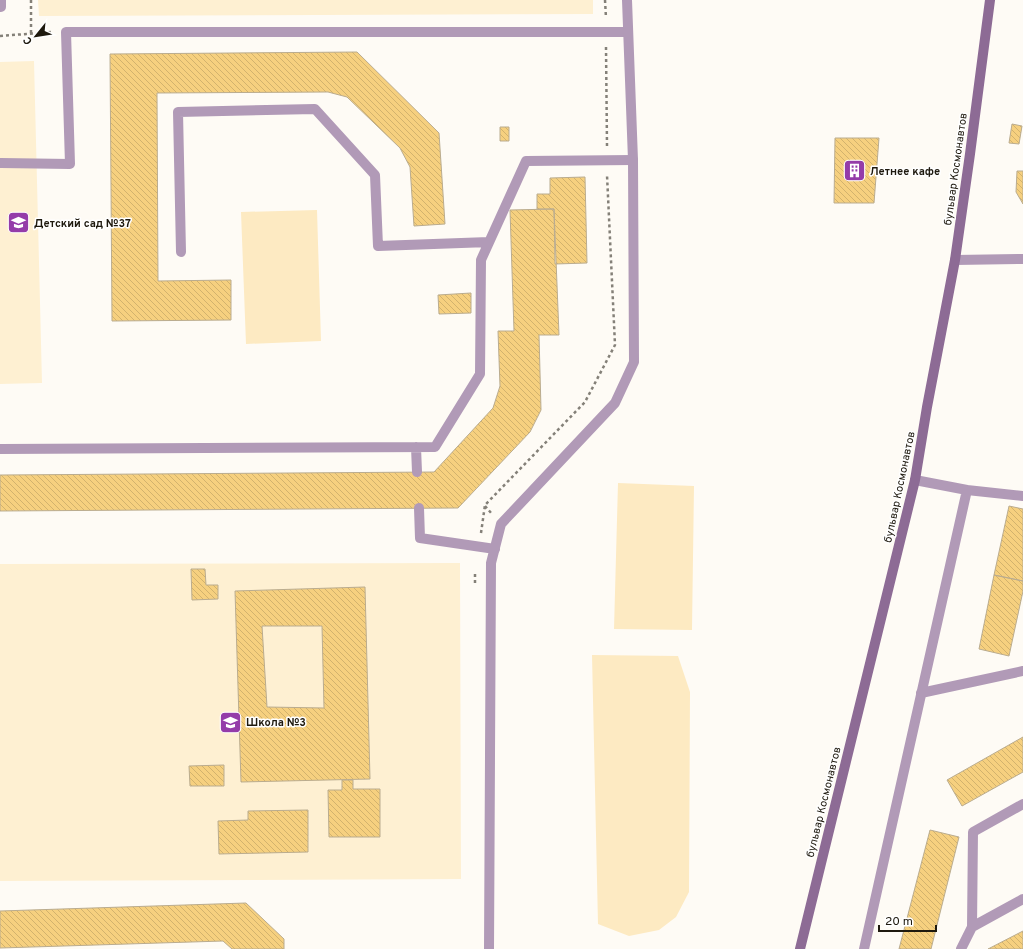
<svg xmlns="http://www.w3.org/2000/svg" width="1023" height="949" viewBox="0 0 1023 949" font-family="Overpass,sans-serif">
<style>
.built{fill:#fef0d2}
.park{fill:#fdeac2}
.building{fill:url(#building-back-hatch);stroke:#baac8f;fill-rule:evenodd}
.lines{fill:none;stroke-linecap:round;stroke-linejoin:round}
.path{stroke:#848078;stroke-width:2.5;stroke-dasharray:3 3;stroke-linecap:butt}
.lane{stroke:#b19ab7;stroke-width:10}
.street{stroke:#b19ab7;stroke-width:10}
.secondary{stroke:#8d6b95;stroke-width:10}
.labels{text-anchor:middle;stroke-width:3;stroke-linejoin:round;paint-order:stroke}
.street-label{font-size:11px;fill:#1e190e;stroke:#fff}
.poi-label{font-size:11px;font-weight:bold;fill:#1e190e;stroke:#fff;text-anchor:start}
</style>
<defs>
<pattern id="building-back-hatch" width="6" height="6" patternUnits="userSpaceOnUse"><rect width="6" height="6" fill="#f6d07f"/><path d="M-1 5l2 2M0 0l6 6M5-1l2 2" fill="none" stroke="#d2b26d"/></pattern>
</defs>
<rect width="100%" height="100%" fill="#fefbf5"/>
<path class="built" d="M38 0H593V14L39 16Z
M34 61 42 383 0 384V62Z
M460 563 461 879 0 881V564Z"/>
<path class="park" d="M317 210 321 341 246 344 241 212Z
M618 483 694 486 692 630 614 629Z
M592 655 678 656 690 692 689 892 676 917 659 930 629 936 598 924Z"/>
<path class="building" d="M357 52 439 133 445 224 414 226 410 167 400 148 347 97 328 92 157 93 158 281 231 280V320L112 321 110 54Z
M1012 124 1022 126 1019 144 1009 143Z
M500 127H509V141H500Z
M835 138H879L874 203H834Z
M1017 171H1023V204L1016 192Z
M585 177 587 263 555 264 554 209H537V194H550V178Z
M554 209 559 335H539L541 410 530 432 458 508 0 511V475L434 472 493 408 500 386 498 331H514L510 210Z
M471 293V313L439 314 438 295Z
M1009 506 1023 509V581L994 575Z
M191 569H205L206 585H218V599L192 600Z
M994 575 1023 581V591L1009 656 979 649Z
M365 587 370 779 241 782 235 591ZM262 626H322L324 708 267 707Z
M1023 737V772L962 806 947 780Z
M224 765V786H190L189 766Z
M342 780H353V789H380V837H329L328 790H342Z
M308 810V852L219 854 218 821 248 820V811Z
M930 830 959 837 931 949H899Z
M246 903 284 939V949H232L223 941 0 948V911Z
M1023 931V949H988Z"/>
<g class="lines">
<path class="path" d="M31 0V33
M605 0 606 18
M0 36 52 32
M606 47 607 146
M485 506 492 514
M481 533 485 505 585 402 615 345 607 175
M475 583V572"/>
<path class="lane" d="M1 0V7
M1 163 70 164 66 32H628
M181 252 178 112 315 109 375 175 378 246 489 242
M416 447 417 472
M0 449 435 447 480 374 481 260 526 161 633 160
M915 480 967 490 1023 496
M419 508 420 538 495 549
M921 693 1023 671
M972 927 1023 899
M864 949 967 490
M961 949 972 927 973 832 1023 804"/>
<path class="street" d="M955 260 1023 259
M489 949 491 563 501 524 615 403 634 362 633 160 627 0"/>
<path class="secondary" d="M800 949 915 480 927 407 955 260 970 154 990 0"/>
</g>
<defs>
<symbol id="building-square" viewBox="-11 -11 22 22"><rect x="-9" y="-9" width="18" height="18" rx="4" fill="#943ca9" stroke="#fff"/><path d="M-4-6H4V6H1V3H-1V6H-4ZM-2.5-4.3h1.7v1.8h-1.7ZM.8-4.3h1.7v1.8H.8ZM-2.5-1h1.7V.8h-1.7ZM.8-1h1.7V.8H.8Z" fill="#fff"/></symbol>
<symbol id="school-square" viewBox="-11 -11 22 22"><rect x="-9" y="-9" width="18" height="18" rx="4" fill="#943ca9" stroke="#fff"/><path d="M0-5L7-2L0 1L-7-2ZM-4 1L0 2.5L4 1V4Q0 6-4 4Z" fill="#fff"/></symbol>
</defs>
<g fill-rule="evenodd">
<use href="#building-square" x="842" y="158" width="25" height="25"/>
<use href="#school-square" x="6" y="210" width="25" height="25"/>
<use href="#school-square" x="218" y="710" width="25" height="25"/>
</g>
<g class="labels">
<g class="street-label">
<text transform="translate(955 169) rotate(-82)" y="4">бульвар Космонавтов</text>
<text transform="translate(899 487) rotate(-78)" y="4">бульвар Космонавтов</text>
<text transform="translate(823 802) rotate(-76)" y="4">бульвар Космонавтов</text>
</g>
<g class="poi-label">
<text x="870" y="175">Летнее кафе</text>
<text x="34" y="227">Детский сад №37</text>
<text x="246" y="726">Школа №3</text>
</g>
</g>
<g transform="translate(36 36) rotate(240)" stroke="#ffffff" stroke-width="3" paint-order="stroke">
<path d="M0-3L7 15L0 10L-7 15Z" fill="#1e190e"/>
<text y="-6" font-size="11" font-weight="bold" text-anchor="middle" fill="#1e190e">С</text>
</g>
<path d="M879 925v6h57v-6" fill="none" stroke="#1e190e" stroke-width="2"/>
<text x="885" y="925" font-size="12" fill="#1e190e" stroke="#ffffff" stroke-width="3" paint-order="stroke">20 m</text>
</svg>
